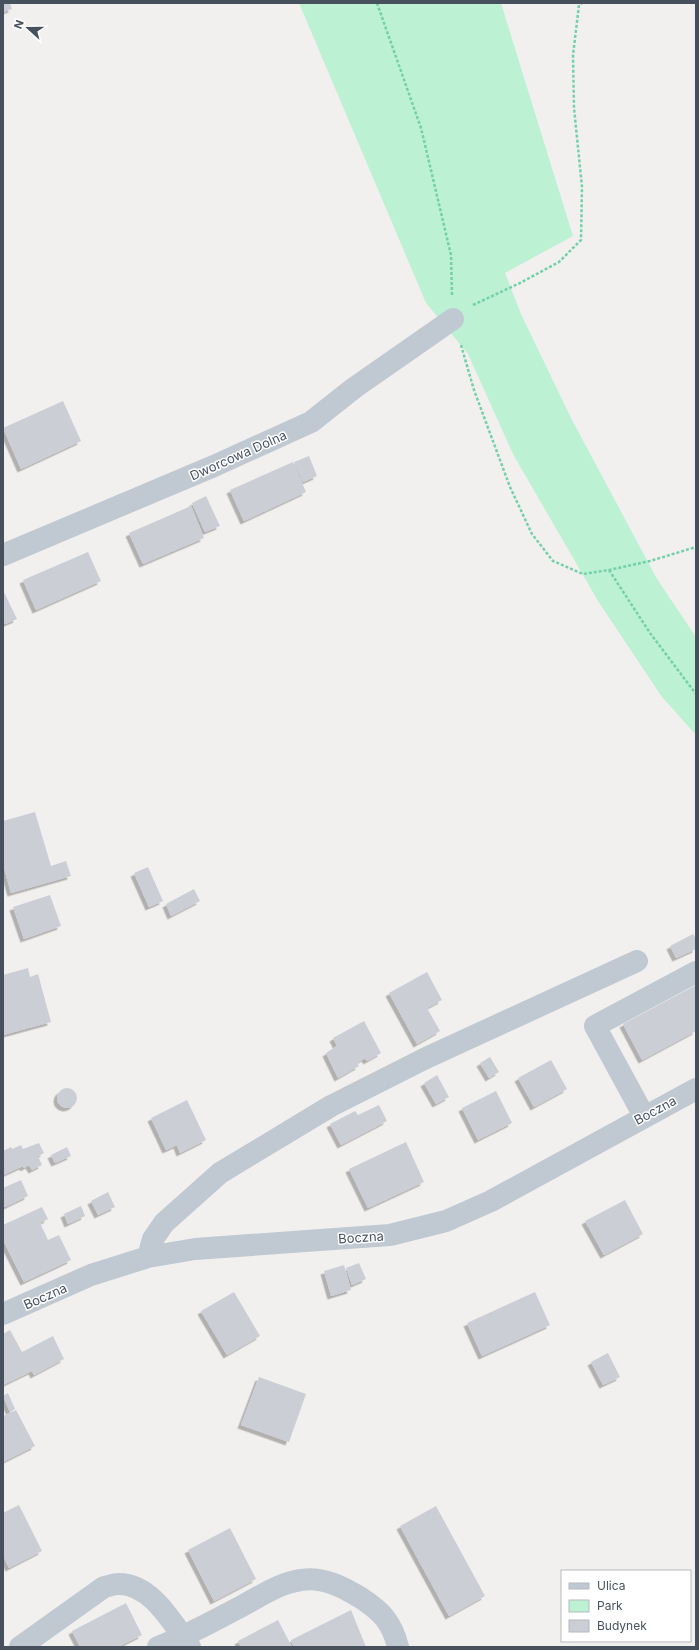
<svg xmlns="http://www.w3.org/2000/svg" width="699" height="1650" viewBox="0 0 699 1650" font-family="Inter,sans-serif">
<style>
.green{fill:#bcf1d4}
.building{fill:#cbced5;filter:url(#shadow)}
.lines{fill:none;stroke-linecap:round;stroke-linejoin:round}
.path{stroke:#72d1a9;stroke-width:2.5;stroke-dasharray:3 2;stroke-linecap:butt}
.minor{stroke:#c0c9d2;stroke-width:22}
.labels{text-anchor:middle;stroke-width:3;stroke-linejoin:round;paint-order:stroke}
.street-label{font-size:13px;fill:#47515e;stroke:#fff}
</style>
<defs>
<filter id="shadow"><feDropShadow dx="-3.5" dy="3.5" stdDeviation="0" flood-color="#0004"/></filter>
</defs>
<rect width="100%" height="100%" fill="#f2f0ef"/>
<path class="green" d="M299 3H501L573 236 505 273 521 314 571 418 657 579 696 637V735L662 697 598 601 514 456 468 354 426 303Z"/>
<path class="building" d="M3 3H10L12 9 3 12Z
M63 401 81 441 21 469 3 428Z
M309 456 317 476 303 482 294 462Z
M293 462 306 492 244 521 230 490Z
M206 496 220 526 205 532 192 503Z
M191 506 204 538 143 564 129 533Z
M88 552 101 581 36 610 23 580Z
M3 590 17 619 5 624 3 620Z
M35 812 51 866 66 861 71 876 11 893 3 864V821Z
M148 867 163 901 149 907 134 873Z
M194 889 200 901 171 916 166 904Z
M50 895 61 926 24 939 13 907Z
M693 934 695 937 696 936V949L676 958 670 946Z
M28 968 30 977 38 974 51 1022 3 1035V975Z
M427 972 442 1000 427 1008 440 1031 417 1044 389 993Z
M696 985V1031L642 1060 623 1024Z
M364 1021 381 1053 367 1061 365 1058 357 1063 359 1066 338 1078 326 1053 337 1046 333 1038Z
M490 1057 499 1072 489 1078 480 1063Z
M551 1060 567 1089 534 1107 518 1078Z
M437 1075 449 1097 436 1104 424 1083Z
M57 1098a10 10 0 1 1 20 0a10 10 0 1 1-20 0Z
M496 1091 512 1123 478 1140 462 1108Z
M187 1100 206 1140 180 1153 177 1145 166 1150 151 1118Z
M379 1105 387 1121 341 1145 330 1124 355 1111 358 1115Z
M406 1142 424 1182 368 1208 349 1169Z
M39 1143 44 1153 38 1156 42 1165 32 1170 29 1165 24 1168 23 1166 3 1175V1159L5 1158 3 1151 11 1147 12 1149 21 1145 23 1149Z
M67 1147 71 1156 55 1163 51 1155Z
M21 1180 28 1196 5 1207 3 1204V1188Z
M108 1192 115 1207 98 1215 91 1201Z
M625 1200 643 1234 604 1255 585 1221Z
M81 1206 85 1216 68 1224 64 1214Z
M42 1207 48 1219 40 1223 48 1240 59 1235 71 1260 24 1282 3 1240V1225Z
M359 1263 366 1279 352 1285 346 1268Z
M344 1265 351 1290 331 1296 324 1271Z
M234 1292 260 1336 227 1355 201 1311Z
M535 1292 550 1325 482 1356 467 1323Z
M10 1330 22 1352 53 1336 64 1359 34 1375 32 1371 3 1385V1334Z
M608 1353 620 1377 603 1385 591 1362Z
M259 1377 306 1394 289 1442 241 1425Z
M8 1393 15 1409 10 1412 3 1396Z
M16 1410 35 1446 3 1462V1416Z
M19 1505 42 1551 9 1568 3 1555V1513Z
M436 1506 485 1596 449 1616 400 1526Z
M230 1528 256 1579 214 1601 188 1550Z
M126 1603 142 1635 118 1647H80L72 1631Z
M351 1610 366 1647H294L291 1640Z
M278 1620 292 1647H241L238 1641Z"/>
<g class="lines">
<path class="path" d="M377 3 421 128 451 255 452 295
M473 305 520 283 559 262 581 240 582 187 574 108 573 55 579 5 582 3
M461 345 474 390 510 487 532 534 553 561 583 574 609 570 650 561 696 547
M609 570 650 633 696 694"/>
<path class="minor" d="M3 555 214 466 311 422 354 388 453 319
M644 1116 595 1026 696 972
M148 1257 153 1239 164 1223 220 1173 331 1106 426 1058 637 961
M3 1314 91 1275 148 1257 195 1249 390 1235 446 1221 491 1201 696 1089
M20 1647 104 1587C109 1586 114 1584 119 1584 152 1584 173 1624 190 1647
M158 1647C187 1636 215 1620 242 1606 261 1596 279 1583 301 1580 322 1576 343 1587 361 1598 381 1611 392 1622 398 1647"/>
</g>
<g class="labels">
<g class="street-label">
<text transform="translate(238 455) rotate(-24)" y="5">Dworcowa Dolna</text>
<text transform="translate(655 1110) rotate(-28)" y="5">Boczna</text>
<text transform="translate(361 1237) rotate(-4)" y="5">Boczna</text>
<text transform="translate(45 1296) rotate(-24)" y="5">Boczna</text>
</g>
</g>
<rect width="699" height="1650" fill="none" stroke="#47515e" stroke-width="8"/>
<rect x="561" y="1570" width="130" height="72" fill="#ffffff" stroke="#b5b9bf"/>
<rect x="569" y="1583" width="20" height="6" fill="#c0c9d2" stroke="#b5b9bf"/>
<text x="597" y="1590" font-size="12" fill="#47515e">Ulica</text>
<rect x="569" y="1600" width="20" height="12" fill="#bcf1d4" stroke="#b5b9bf"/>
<text x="597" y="1610" font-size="12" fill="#47515e">Park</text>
<rect x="569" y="1620" width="20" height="12" fill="#cbced5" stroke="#b5b9bf"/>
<text x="597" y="1630" font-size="12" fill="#47515e">Budynek</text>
<g transform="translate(28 28) rotate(291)" stroke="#ffffff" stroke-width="3" paint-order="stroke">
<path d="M0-3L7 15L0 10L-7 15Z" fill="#47515e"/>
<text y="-6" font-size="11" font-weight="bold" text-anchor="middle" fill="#47515e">N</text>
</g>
</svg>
